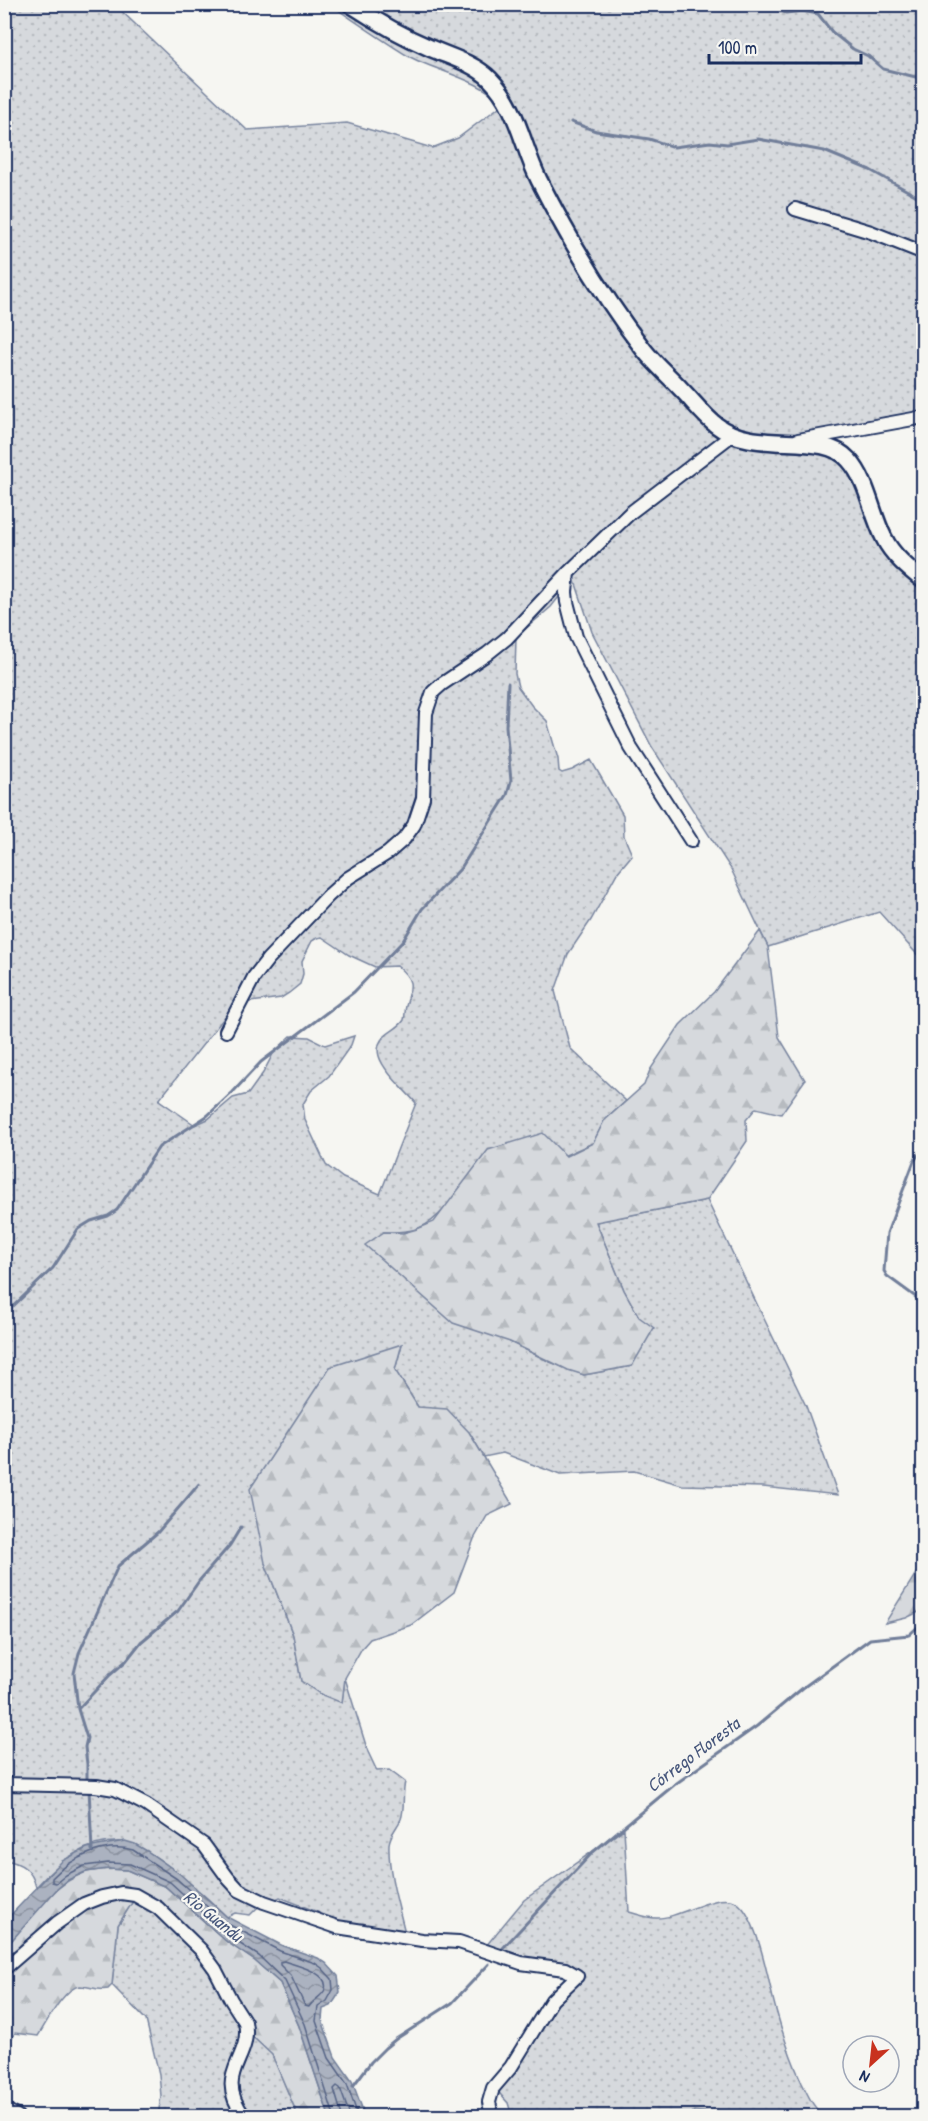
<svg xmlns="http://www.w3.org/2000/svg" width="928" height="2121" viewBox="0 0 928 2121" font-family="'Patrick Hand',sans-serif">
<style>
.grass{fill:url(#grass-dots);stroke:#78849e;stroke-width:1.5;fill-rule:evenodd}
.forest{fill:url(#forest-firs);stroke:#78849e;stroke-width:1.5}
.water{fill:url(#water-waves);stroke:#717e99;stroke-width:1.5}
.lines{fill:none;stroke-linecap:round;stroke-linejoin:round}
.shore{stroke:#556385;stroke-width:1.5}
.stream{stroke:#717e99;stroke-width:3}
.minor-casing{stroke:#1b2f5e;stroke-width:16}
.major-casing{stroke:#1b2f5e;stroke-width:20}
.minor{stroke:#f6f6f2;stroke-width:12}
.major{stroke:#f6f6f2;stroke-width:15}
.labels{text-anchor:middle;stroke-width:4.5;stroke-linejoin:round;paint-order:stroke}
.water-label{font-size:18px;font-style:italic;fill:#46567b;stroke:#f6f6f2}
</style>
<defs>
<pattern id="grass-dots" width="8" height="8" patternUnits="userSpaceOnUse" patternTransform="scale(1.5)"><rect width="8" height="8" fill="#d6d9dd"/><path d="M2 2h.1M6 6h.1" fill="none" stroke="#b7bbc0" stroke-width="1.8" stroke-linecap="round"/></pattern>
<pattern id="forest-firs" width="22" height="20" patternUnits="userSpaceOnUse" patternTransform="scale(1.5)"><rect width="22" height="20" fill="#d6d9dd"/><path d="M5 1l3.5 6h-7zM16 11l3.5 6h-7z" fill="#b7bbc0"/></pattern>
<pattern id="water-waves" width="16" height="10" patternUnits="userSpaceOnUse" patternTransform="scale(1.5)"><rect width="16" height="10" fill="#abb2c0"/><path d="M0 5q4-4 8 0t8 0" fill="none" stroke="#8a919f"/></pattern>
</defs>
<rect width="100%" height="100%" fill="#f6f6f2"/>
<filter id="ink" filterUnits="userSpaceOnUse"><feTurbulence type="fractalNoise" baseFrequency=".0167" numOctaves="2"/><feDisplacementMap in="SourceGraphic" scale="12" xChannelSelector="R" yChannelSelector="G"/><feConvolveMatrix kernelMatrix="1 2 1 2 8 2 1 2 1" color-interpolation-filters="sRGB"/></filter>
<g filter="url(#ink)">
<path class="grass" d="M4 5H115L247 130 347 123 432 148 458 138 503 104C482 80 436 71 408 56 382 40 356 22 331 5H923V415L830 440 854 458 892 547 923 579V961L879 912 768 947 731 869 652 747 592 632 574 578 551 607 516 637 515 674 518 687 532 706 547 721 558 759 559 771 562 773 572 770 591 760 623 815 624 836 632 855 617 873 591 920 568 954 555 991 570 1048 626 1101 604 1121 593 1143 445 1208C427 1229 412 1233 384 1232L510 1342 550 1362 584 1375 632 1366 639 1317 624 1290 596 1222 707 1200 806 1406 838 1495 763 1487 682 1485 634 1471 560 1475 503 1453 484 1457 469 1432 418 1407 395 1370 402 1344 265 1563 293 1635 301 1681 342 1702 345 1678 368 1752 377 1771 389 1770 405 1782C402 1793 405 1809 401 1819 397 1828 390 1834 389 1844 388 1874 399 1907 406 1937L332 1934 318 1912 280 1897 257 1908 250 1915 235 1913 227 1917C208 1898 148 1843 123 1842 85 1840 60 1861 36 1887 32 1870 22 1863 5 1860ZM322 937 349 955 375 967 397 966C414 980 412 985 406 1006 405 1010 405 1016 404 1020 397 1032 373 1035 379 1056 383 1071 406 1091 416 1103L380 1194 343 1178 326 1165 305 1120 303 1104 311 1091 329 1076 351 1045 354 1036 325 1045 309 1037 291 1036 274 1052 263 1073 248 1094 233 1098 208 1119 195 1125 159 1100 235 1004 281 998 289 993 300 984 303 974 302 961 312 941 317 938Z
M624 1829 629 1912C637 1914 647 1918 656 1918 679 1919 714 1893 734 1901 758 1911 769 1987 776 2010 783 2035 791 2059 802 2083 808 2095 814 2110 825 2116H711L709 2113 694 2111 690 2116H512L508 2103 492 2085 569 1978 511 1965 485 1947 524 1900Z
M133 1901 145 1904 167 1922 210 1964 230 2003 253 2037 272 2054 298 2116H158L161 2096 159 2074 146 2020 112 1985 118 1925Z"/>
<path class="forest" d="M760 931 768 947 779 1037 805 1080 781 1114 756 1108 746 1120 747 1141 707 1200 596 1222 624 1290 639 1317 654 1328 632 1366 584 1375 568 1370 510 1342 453 1323 365 1245 384 1232 403 1233 417 1229 434 1222 488 1150 543 1133 566 1156 593 1143 604 1121 644 1085 650 1070 680 1025 714 992Z
M402 1344 395 1370 418 1407 447 1409 469 1432 512 1504 487 1516 474 1539 454 1592 411 1625 370 1639 362 1648 345 1678 342 1703 320 1694 301 1681 293 1635 265 1563 250 1489 330 1367Z
M923 1562V1610L906 1618 885 1623Z
M108 1869 127 1870 166 1887 227 1942 255 1961 280 1983 299 2026 329 2116H298L272 2055 253 2037 230 2003 210 1964 167 1922 145 1904 133 1901 118 1925 112 1985 108 1989C97 1991 90 1986 80 1986 64 1987 46 2024 38 2036L15 2033 7 2045 5 2078V1948C28 1923 50 1885 84 1873 91 1870 100 1870 108 1869Z"/>
<path class="water" d="M125 1841 135 1844 147 1851 180 1874 227 1917 283 1946 318 1958 326 1963 338 1976 340 1992 331 2006 323 2009 322 2020 335 2057 352 2081 365 2116H329L299 2026 280 1983 255 1961 227 1942 166 1887 127 1870 108 1869 85 1872 68 1880 56 1890 5 1948V1921L62 1861 87 1848Z"/>
<g class="lines">
<path class="shore" d="M284 1961C294 1965 330 1972 325 1989 324 1995 313 2000 309 2007L305 2006 291 1976 280 1965V1962Z
M334 2116 305 2024 285 1981 259 1956 231 1938 170 1882 130 1864 108 1863 84 1866 66 1875 56 1883 52 1882V1878C71 1858 104 1842 133 1850L177 1879 224 1922 280 1951 315 1963 322 1968 332 1979 333 1990 327 2001 318 2007 316 2021 329 2058 347 2084 358 2116
M342 2116 334 2089 337 2086 340 2088 350 2116"/>
<path class="stream" d="M765 4 786 13 802 11 818 14 832 32 853 49 868 56 883 69 924 79
M571 122 596 131 649 139 674 147 710 142 727 144 758 139 824 151 870 170 924 200
M924 1147 914 1161 887 1233 884 1271 887 1276 924 1303
M4 1315 53 1268 78 1229 91 1221 108 1216 117 1210 159 1147 207 1116 233 1092 261 1062 354 992 403 941 422 909 461 868 507 795 511 781 506 726 508 683
M78 1709 110 1675 126 1661 141 1642 178 1611 199 1581 230 1545 241 1527
M87 1780V1764L85 1747 87 1738 78 1709 74 1673 79 1653 118 1566 158 1532 199 1484
M89 1789 92 1850
M503 1948 593 1852 674 1785 757 1726 804 1687 870 1639 909 1635 924 1621
M353 2086 371 2062 385 2048 396 2039 452 2003 489 1964"/>
<defs>
<path id="minor" d="M795 209 871 232 924 253
M798 440 924 417
M568 573 566 592 567 602 576 637 631 748 691 841
M226 1031 254 977 268 959 328 896 348 878 388 853 404 839 414 825 423 798 426 713 433 692 442 684 487 654 507 638 568 573 630 513 732 435
M4 1784 96 1786 115 1789 146 1805 204 1845 228 1878 239 1890 264 1902 337 1927 422 1940 459 1942 521 1963 565 1969 577 1976 552 2000 511 2067 493 2088 489 2102 492 2116
M4 1969 57 1923 84 1904 102 1897 121 1893 135 1895 158 1908 201 1950 215 1969 231 2000 245 2022C253 2060 212 2073 244 2116
M4 2109 17 2116"/>
<path id="major" d="M350 4C376 21 402 36 430 48 450 57 474 63 490 79 518 107 522 146 539 180 569 239 603 297 644 350 655 364 669 376 681 389 693 401 703 415 716 425 755 456 822 429 849 460 868 481 871 513 884 538 892 555 909 569 924 581"/>
</defs>
<use href="#minor" class="minor-casing"/>
<use href="#major" class="major-casing"/>
<use href="#minor" class="minor"/>
<use href="#major" class="major"/>
</g>
</g>
<g class="labels">
<g class="water-label">
<text transform="translate(693 1755) rotate(-37)" y="6">Córrego Floresta</text>
<text transform="translate(213 1916) rotate(39)" y="6">Rio Guandu</text>
</g>
</g>
<rect width="928" height="2121" fill="none" stroke="#f6f6f2" stroke-width="24"/>
<rect x="12" y="12" width="904" height="2097" fill="none" stroke="#1b2f5e" stroke-width="2" filter="url(#ink)"/>
<g transform="translate(871 2064) rotate(207)"><circle r="28" fill="#f6f6f2" stroke="#9ea6b7" stroke-width="1.5"/>
<path d="M0-4.5L10 22L0 15L-10 22Z" fill="#c8321e"/>
<text y="-9" font-size="16" font-weight="bold" text-anchor="middle" fill="#1b2f5e">N</text>
</g>
<path d="M709 54v9h152v-9" fill="none" stroke="#1b2f5e" stroke-width="3"/>
<text x="718" y="54" font-size="18" fill="#1b2f5e" stroke="#f6f6f2" stroke-width="4.5" paint-order="stroke">100 m</text>
</svg>
